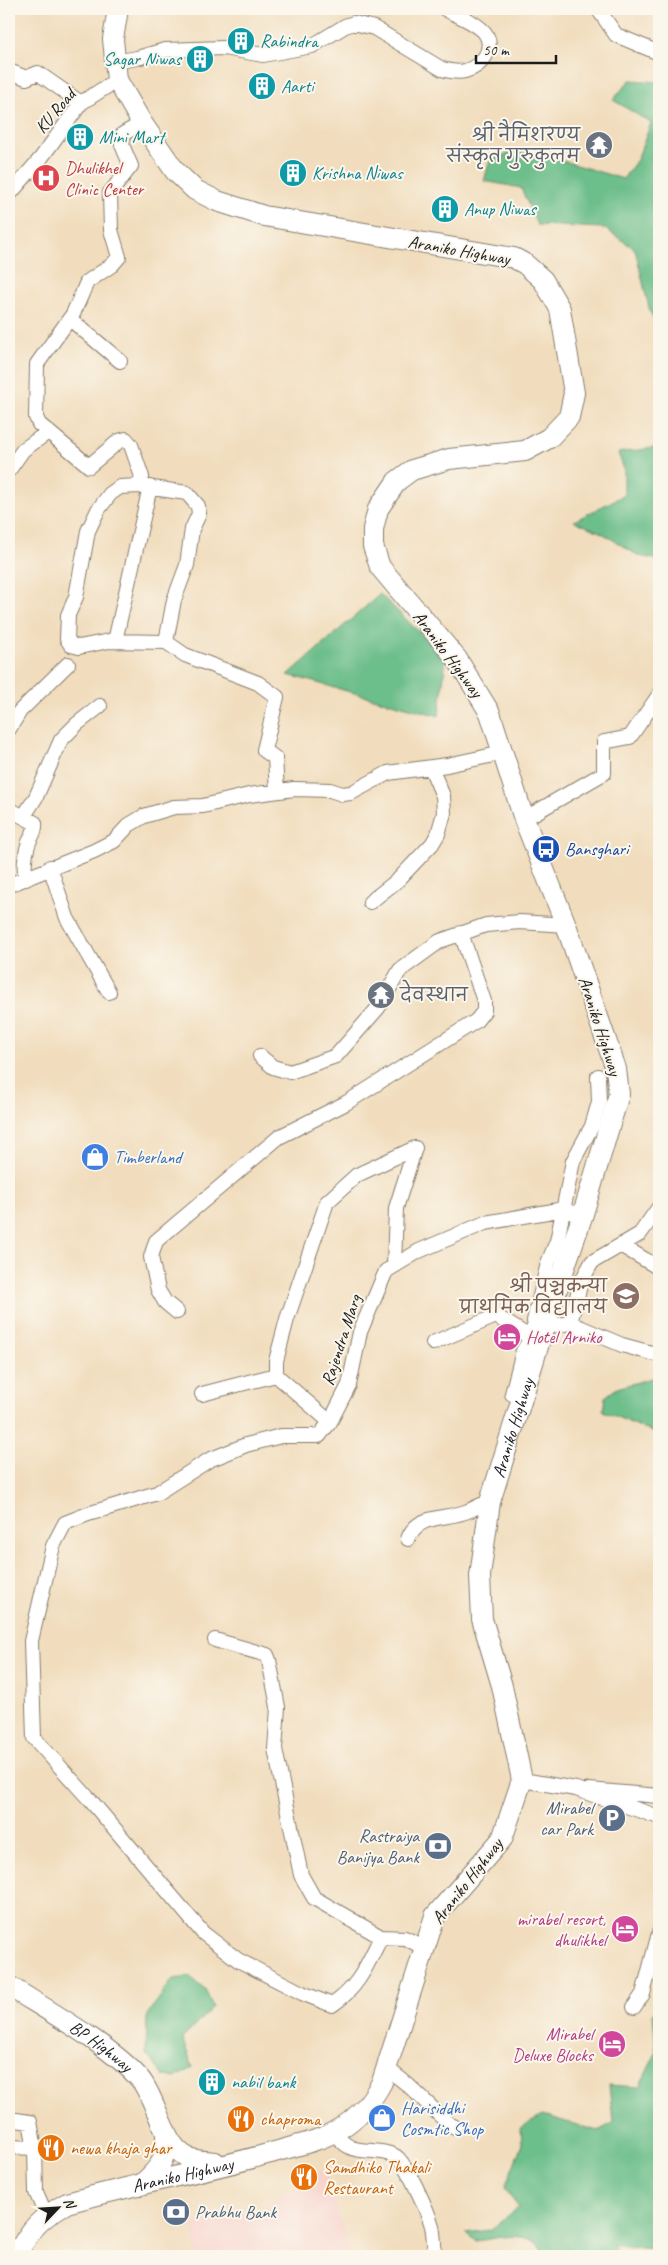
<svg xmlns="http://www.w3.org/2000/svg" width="668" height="2265" viewBox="0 0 668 2265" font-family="Caveat,'Playpen Sans Deva',sans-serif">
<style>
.built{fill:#f7d0ca}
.forest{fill:#6cbe8a;stroke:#446d53}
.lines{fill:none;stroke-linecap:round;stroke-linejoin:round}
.minor-casing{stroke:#867c6c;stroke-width:16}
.highway-casing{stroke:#867c6c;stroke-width:22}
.minor{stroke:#fff;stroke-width:14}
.highway{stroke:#fff;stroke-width:20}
.labels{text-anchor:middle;stroke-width:4;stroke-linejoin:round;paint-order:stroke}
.culture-label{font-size:18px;fill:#0d838f;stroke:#fbf7ec;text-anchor:start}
.street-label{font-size:18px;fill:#1c1c1c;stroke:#fbf7ec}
.worship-label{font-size:18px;fill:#5b616d;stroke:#fbf7ec;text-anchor:end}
.health-label{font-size:18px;fill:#be3a42;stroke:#fbf7ec;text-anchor:start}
.transit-label{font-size:18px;fill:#164399;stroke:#fbf7ec;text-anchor:start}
.shop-label{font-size:18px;fill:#366cbe;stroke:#fbf7ec;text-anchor:start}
.education-label{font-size:18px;fill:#785e54;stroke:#fbf7ec;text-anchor:end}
.hotel-label{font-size:18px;fill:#b23c85;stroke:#fbf7ec;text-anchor:end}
.service-label{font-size:18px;fill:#4e5e75;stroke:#fbf7ec;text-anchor:end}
.food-label{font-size:18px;fill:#c56008;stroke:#fbf7ec;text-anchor:start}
</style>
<rect width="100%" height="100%" fill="#fbf7ec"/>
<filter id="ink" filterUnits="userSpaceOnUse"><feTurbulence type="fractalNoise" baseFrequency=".02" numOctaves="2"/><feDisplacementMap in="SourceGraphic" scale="10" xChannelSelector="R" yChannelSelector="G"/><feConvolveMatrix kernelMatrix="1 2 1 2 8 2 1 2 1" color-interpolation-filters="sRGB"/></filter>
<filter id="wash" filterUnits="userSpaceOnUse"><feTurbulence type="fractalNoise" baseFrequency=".0096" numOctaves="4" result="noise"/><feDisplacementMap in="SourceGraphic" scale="20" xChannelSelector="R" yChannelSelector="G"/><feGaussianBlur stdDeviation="1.12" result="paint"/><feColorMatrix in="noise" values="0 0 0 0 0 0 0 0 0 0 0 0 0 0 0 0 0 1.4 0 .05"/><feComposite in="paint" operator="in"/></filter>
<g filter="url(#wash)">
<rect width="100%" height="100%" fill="#f1ddbd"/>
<path class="built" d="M324 2171 351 2256H198L196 2254 193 2224 221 2214 261 2209 279 2196 297 2189 316 2187 312 2174Z"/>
<path class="forest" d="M630 80 659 82V328L650 312 635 249 604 228 537 225 521 188 484 181 490 160 515 151 567 162 623 179 637 160 651 123 613 100Z
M659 447V560L639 556 602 533 574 521 624 495V469L618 453Z
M380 594 446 658 439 716 288 675Z
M659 1376V1435L603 1411 605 1397 617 1388Z
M191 1977 205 1990 213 2007 182 2039 193 2067 175 2078 163 2075 146 2054 147 2015 173 1979Z
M659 2006V2249L612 2246 622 2256H545C535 2227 499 2238 476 2241L465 2233 490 2230 518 2208 505 2187 522 2144 521 2128 542 2115 598 2131 613 2123 609 2085 639 2087 656 2053 653 2012Z"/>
</g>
<g filter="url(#ink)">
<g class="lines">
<defs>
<path id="minor" d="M598 9 616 35 659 53
M115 62 137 58 165 50 224 48 263 55 312 46 345 26 354 23 374 28 442 69C449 71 457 73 465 71 481 67 496 49 485 33 476 22 458 16 445 9
M9 71 26 78 38 73 81 103
M142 123 123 134 122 145 131 166 110 193 111 230 119 257 112 265 87 282 73 314 37 364 36 417 39 424 89 466 119 441 126 439 131 445 142 477 139 486 120 487 110 494 98 510 88 531 76 597 68 615 67 639 71 645 79 647 109 641 166 642 185 655 258 683 277 697 264 750 275 758 277 791
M9 195 41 158 81 103 117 80
M70 319 120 361
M9 470 23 450 48 432
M139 486 187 493 198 506 199 514 192 529 187 565 174 600 166 642
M115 641 150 487
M9 729 20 711 68 664
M9 809 35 823C36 830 32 836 29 842 25 854 23 866 26 879
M24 816 36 797 61 740 77 724 100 706
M524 819 604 773V742L630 737 659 695
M50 867 67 918 109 992
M9 885 94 851 114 841 129 825 144 816 174 807 203 806 249 795 294 789 330 790 342 794 351 793 388 773 447 765 503 753
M370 902 398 880 432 844 438 834 444 813 443 796 431 768
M260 1056 273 1067 290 1072 336 1056 378 1008 400 970 440 941 486 925 520 922 566 925
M598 1076 599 1102 592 1126 573 1161 557 1241 548 1263 534 1321 544 1327 570 1323 622 1345 659 1355
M622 1246 659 1268
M394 1266 396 1208 415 1148
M177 1312 165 1302 158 1290 151 1257 156 1241 279 1137 346 1103 476 1021 484 1011V1001L461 933
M570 1323 581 1282 592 1262 640 1234 659 1207
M433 1343 496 1316 531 1338
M276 1375V1361L287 1319 327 1202 357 1175 415 1148
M202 1394 276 1375 330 1422 349 1385 360 1332 386 1271 419 1251 485 1223 564 1209 582 1217
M512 1394 523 1351 531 1338 533 1329
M330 1422 319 1436H281L246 1445 209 1460 157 1493 88 1514 65 1523 53 1546 31 1641 34 1738 91 1801 203 1933 238 1960 302 1993 332 2005C359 1987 367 1965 381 1937
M408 1539C417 1513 447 1520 468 1511 476 1508 481 1504 490 1502
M215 1640 267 1655 269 1660 278 1707 275 1749 301 1875 314 1898 381 1937 405 1938 425 1948
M522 1780 576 1789 659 1817
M589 1790 659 1796
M634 2007 643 1994 659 1933
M388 2069 408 2085 449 2124 455 2127
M9 2119 30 2122 35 2148 36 2192 46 2215
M334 2132C354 2161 369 2144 395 2156 406 2161 428 2212 432 2226 434 2236 434 2246 435 2256
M9 2147 35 2148"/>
<g id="highway">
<path id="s1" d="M9 1986C48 2011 110 2045 140 2079 158 2101 163 2148 189 2158 197 2161 207 2161 215 2162"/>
<path d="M141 2185C161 2167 167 2159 166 2132"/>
<path id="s2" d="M16 2256C30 2229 40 2218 67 2203 134 2184 204 2172 271 2153 293 2146 319 2142 339 2129 358 2118 372 2101 382 2082L435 1916 502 1839 522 1780 502 1686 482 1619 480 1576 490 1502 544 1327 582 1217 619 1094 616 1069 566 925 524 819 490 713 457 659 380 567 373 546V529L378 509 397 481 412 470 449 459 525 451 549 438 569 417 574 393 560 309 543 280 525 264 514 258 264 216 217 201 195 190 175 171 142 123 117 80 113 39 118 9"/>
</g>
</defs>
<use href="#minor" class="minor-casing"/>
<use href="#highway" class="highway-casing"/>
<use href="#minor" class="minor"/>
<use href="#highway" class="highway"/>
</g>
</g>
<defs>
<symbol id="building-disc" viewBox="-11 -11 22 22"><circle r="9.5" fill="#0f9aa8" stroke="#fbf7ec"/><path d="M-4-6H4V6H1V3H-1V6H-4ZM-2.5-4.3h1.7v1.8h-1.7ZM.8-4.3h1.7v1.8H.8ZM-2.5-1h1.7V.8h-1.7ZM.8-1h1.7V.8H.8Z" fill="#fff"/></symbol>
<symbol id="temple-disc" viewBox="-11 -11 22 22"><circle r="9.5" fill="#6b7280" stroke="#fbf7ec"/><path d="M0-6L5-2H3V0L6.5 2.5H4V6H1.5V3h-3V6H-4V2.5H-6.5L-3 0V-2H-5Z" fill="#fff"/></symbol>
<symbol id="hospital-disc" viewBox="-11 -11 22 22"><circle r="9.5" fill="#e0444e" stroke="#fbf7ec"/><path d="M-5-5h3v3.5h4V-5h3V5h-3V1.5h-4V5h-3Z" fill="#fff"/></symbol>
<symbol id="bus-disc" viewBox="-11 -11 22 22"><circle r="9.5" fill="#1a4fb4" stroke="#fbf7ec"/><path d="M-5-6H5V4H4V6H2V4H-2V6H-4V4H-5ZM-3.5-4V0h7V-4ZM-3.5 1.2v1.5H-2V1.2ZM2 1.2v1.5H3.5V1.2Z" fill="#fff"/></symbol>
<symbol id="shop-disc" viewBox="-11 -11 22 22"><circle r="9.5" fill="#3f7fe0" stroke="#fbf7ec"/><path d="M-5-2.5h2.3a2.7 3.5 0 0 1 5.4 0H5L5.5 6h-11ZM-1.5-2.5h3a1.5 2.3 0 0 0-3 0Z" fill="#fff"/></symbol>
<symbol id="school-disc" viewBox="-11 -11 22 22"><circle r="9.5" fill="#8d6e63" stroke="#fbf7ec"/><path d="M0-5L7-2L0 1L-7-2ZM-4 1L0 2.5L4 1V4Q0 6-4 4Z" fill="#fff"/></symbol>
<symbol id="hotel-disc" viewBox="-11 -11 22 22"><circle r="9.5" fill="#d1479c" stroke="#fbf7ec"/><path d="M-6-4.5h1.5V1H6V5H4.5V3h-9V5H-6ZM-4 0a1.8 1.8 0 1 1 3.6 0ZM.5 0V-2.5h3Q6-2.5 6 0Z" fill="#fff"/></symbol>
<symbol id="parking-disc" viewBox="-11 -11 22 22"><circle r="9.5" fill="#5c6f8a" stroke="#fbf7ec"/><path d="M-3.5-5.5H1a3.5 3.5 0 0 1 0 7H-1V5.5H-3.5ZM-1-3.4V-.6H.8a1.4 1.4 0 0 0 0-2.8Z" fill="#fff"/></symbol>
<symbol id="bank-disc" viewBox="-11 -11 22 22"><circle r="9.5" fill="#5c6f8a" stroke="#fbf7ec"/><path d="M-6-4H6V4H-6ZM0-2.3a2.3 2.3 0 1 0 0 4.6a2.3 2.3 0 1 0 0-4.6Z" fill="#fff"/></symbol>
<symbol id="restaurant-disc" viewBox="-11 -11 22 22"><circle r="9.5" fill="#e8710a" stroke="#fbf7ec"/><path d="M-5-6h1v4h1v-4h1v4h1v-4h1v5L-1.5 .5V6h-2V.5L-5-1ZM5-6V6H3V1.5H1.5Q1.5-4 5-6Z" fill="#fff"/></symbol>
</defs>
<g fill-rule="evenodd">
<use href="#building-disc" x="225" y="25" width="32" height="32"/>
<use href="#building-disc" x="184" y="43" width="32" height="32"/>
<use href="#building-disc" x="246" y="70" width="32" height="32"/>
<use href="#building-disc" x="64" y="121" width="32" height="32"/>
<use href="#temple-disc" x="583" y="129" width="32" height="32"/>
<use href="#building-disc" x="277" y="157" width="32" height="32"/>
<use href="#hospital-disc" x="30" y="162" width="32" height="32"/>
<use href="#building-disc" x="429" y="193" width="32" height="32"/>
<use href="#bus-disc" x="530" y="833" width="32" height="32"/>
<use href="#temple-disc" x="365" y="979" width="32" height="32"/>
<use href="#shop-disc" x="79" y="1141" width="32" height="32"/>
<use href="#school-disc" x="610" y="1280" width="32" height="32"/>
<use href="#hotel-disc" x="491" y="1321" width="32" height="32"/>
<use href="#parking-disc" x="596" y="1802" width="32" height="32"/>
<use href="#bank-disc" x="422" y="1830" width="32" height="32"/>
<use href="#hotel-disc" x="609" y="1913" width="32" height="32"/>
<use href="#hotel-disc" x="596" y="2028" width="32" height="32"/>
<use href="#building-disc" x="196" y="2066" width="32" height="32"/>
<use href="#shop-disc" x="366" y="2102" width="32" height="32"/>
<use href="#restaurant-disc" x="225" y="2103" width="32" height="32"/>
<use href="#restaurant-disc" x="35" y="2132" width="32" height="32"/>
<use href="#restaurant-disc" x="288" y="2161" width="32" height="32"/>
<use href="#bank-disc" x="160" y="2196" width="32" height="32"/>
</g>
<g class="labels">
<g class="culture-label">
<text x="260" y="47">Rabindra</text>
<text x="181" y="65" text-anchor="end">Sagar Niwas</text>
<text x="281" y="92">Aarti</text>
<text x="99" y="143">Mini Mart</text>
<text x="312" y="179">Krishna Niwas</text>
<text x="464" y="215">Anup Niwas</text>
<text x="231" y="2088">nabil bank</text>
</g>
<g class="street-label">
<text transform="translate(55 111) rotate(-50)" y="6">KU Road</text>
<text transform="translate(459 250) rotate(10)" y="6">Araniko Highway</text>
<text transform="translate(448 654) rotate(53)" y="6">Araniko Highway</text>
<text transform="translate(600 1026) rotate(72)" y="6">Araniko Highway</text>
<text transform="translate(341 1340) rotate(-72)" y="6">Rajendra Marg</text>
<text dy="6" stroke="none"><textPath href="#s2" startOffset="1122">Araniko Highway</textPath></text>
<text transform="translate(467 1881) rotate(-52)" y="6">Araniko Highway</text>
<text dy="6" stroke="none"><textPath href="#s1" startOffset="110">BP Highway</textPath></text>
<text dy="6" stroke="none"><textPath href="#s2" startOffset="194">Araniko Highway</textPath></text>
</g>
<g class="worship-label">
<text x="580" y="141">श्री नैमिशरण्य<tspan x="580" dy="21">संस्कृत गुरुकुलम</tspan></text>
<text x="400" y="1001" text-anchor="start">देवस्थान</text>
</g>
<g class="health-label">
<text x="65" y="174">Dhulikhel<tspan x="65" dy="21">Clinic Center</tspan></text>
</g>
<g class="transit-label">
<text x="565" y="855">Bansghari</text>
</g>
<g class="shop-label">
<text x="114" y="1163">Timberland</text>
<text x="401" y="2114">Harisiddhi<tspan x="401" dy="21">Cosmtic Shop</tspan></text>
</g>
<g class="education-label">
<text x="607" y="1292">श्री पञ्चकन्या<tspan x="607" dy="21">प्राथमिक विद्यालय</tspan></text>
</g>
<g class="hotel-label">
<text x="526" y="1343" text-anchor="start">Hotel Arniko</text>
<text x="606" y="1925">mirabel resort,<tspan x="606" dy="21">dhulikhel</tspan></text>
<text x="593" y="2040">Mirabel<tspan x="593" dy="21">Deluxe Blocks</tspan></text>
</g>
<g class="service-label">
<text x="593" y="1814">Mirabel<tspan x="593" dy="21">car Park</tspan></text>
<text x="419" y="1842">Rastraiya<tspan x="419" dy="21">Banijya Bank</tspan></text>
<text x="195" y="2218" text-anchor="start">Prabhu Bank</text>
</g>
<g class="food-label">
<text x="260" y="2125">chaproma</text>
<text x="70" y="2154">newa khaja ghar</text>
<text x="323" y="2173">Samdhiko Thakali<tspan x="323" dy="21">Restaurant</tspan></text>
</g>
</g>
<rect width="668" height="2265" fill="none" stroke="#fbf7ec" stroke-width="30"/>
<g transform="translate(58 2208) rotate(65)" stroke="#fbf7ec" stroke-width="4" paint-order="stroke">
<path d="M0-4L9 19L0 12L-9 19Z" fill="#1c1c1c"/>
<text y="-8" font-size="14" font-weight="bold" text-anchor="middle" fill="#1c1c1c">N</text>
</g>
<path d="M476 55v8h80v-8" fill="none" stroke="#1c1c1c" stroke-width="2.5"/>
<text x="483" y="55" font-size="15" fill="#1c1c1c" stroke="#fbf7ec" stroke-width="4" paint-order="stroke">50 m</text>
</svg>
